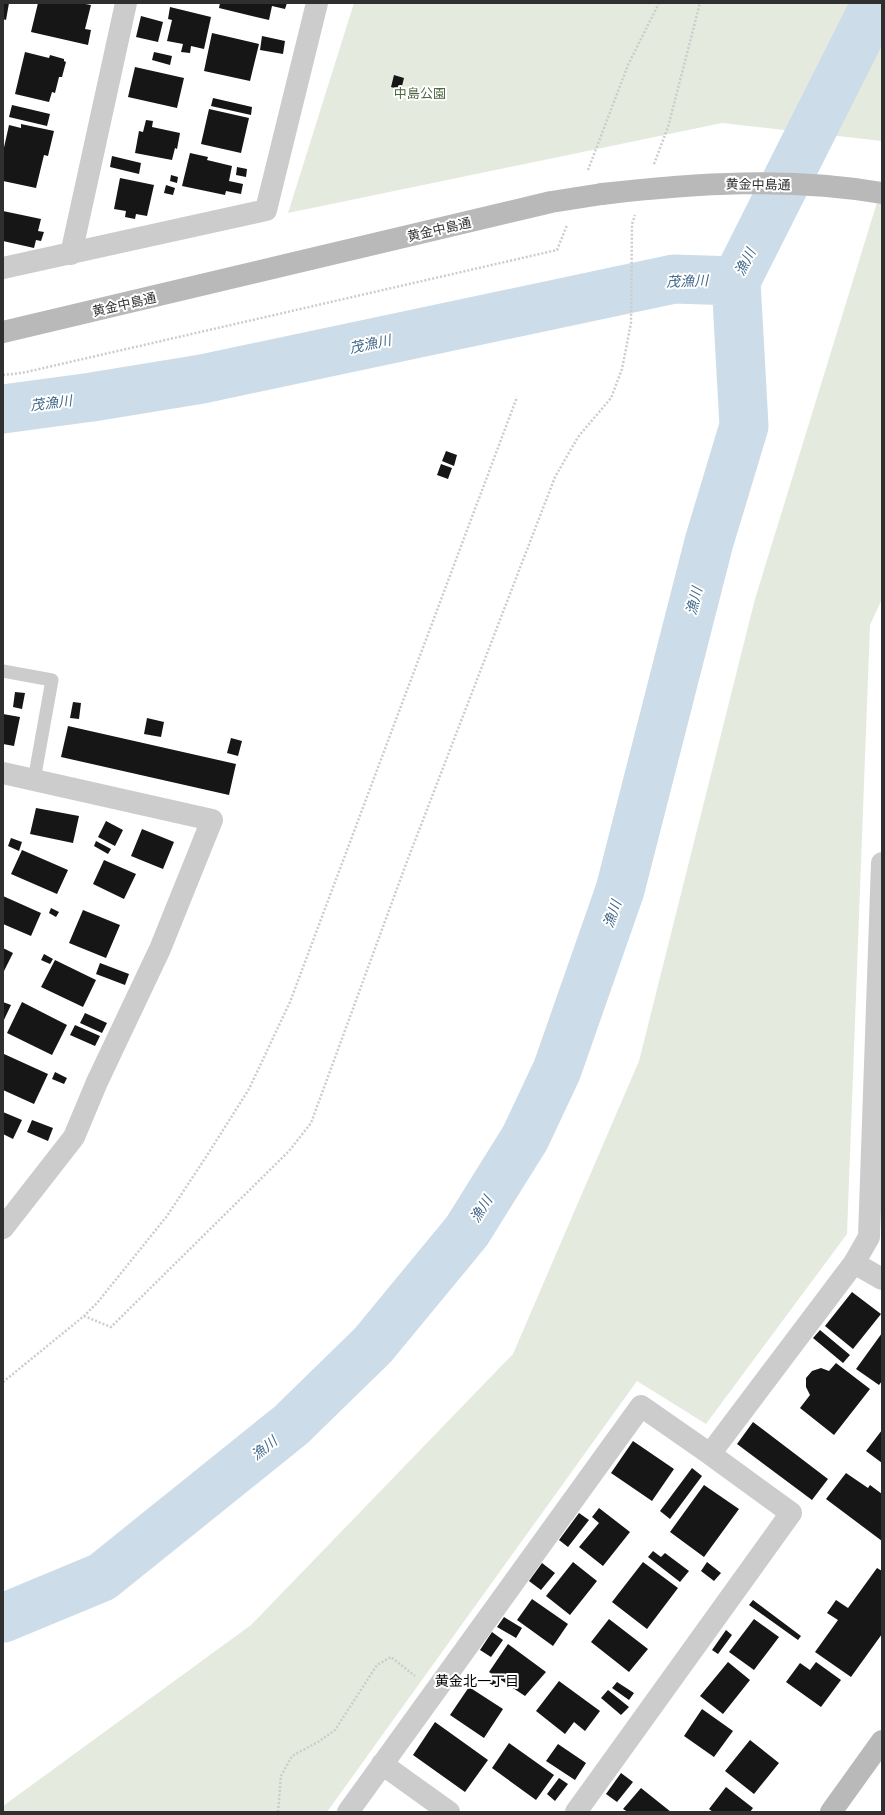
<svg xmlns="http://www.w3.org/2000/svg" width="885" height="1815" viewBox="0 0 885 1815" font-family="'Varela Round','Noto Sans JP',sans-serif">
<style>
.green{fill:#e4ebde}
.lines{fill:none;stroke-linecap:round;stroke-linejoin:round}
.river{stroke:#ccdce9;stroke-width:49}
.building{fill:#161616}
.path{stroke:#ccc;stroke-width:2.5;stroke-dasharray:2 2;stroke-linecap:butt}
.lane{stroke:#ccc;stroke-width:13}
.street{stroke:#ccc;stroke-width:22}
.secondary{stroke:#b9b9b9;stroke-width:22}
.secondary-bridge{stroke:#b9b9b9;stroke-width:22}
.labels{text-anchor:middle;stroke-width:4;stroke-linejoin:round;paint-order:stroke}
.park-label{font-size:13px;fill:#4f6840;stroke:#fff}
.street-label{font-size:13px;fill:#2f2f2f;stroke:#fff}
.water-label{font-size:14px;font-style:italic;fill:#43698b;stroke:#fff}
.neighbourhood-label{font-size:14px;fill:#000;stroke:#fff}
</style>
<rect width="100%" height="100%" fill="#fff"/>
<path class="green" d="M354 3H882V141L722 123 288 213Z
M882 186V599L870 625 847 1234 706 1424 637 1381 327 1812H3V1806L251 1625 513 1354 639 1061 755 599Z"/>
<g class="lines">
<path class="river" d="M3 409 92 397 202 379 674 279 736 281
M3 1618 102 1577 291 1425 373 1345 467 1231 525 1138 557 1070 620 890 709 542 744 426 736 281 876 3"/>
</g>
<path class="building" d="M3 3H9L6 20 3 19Z
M38 3H80L91 5 85 29 91 30 88 45 31 32Z
M220 3H287L285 9 272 6 269 20 219 8Z
M170 7 211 17 204 49 191 46 190 53 181 52 183 44 167 41 172 20 168 19Z
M141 16 163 22 158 42 136 37Z
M212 33 259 44 250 81 204 71Z
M262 36 285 41 283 54 260 50Z
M25 52 49 58 50 55 64 59V61L66 62 62 77H59L55 93 52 92 49 102 15 94Z
M154 52 172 56 170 65 152 60Z
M135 67 184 78 177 108 128 97Z
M394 75 404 78 401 90 391 87Z
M213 98 252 107 251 115 211 106Z
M12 105 50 114 47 126 9 117Z
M209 109 249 118 241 153 201 144Z
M146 120 153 121 152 127 180 133 177 149 175 148 172 160 135 153 139 131 143 132Z
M21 124 54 131 48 156 44 155 36 188 3 181V152L9 125 21 128Z
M190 153 208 157 207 160 232 166 229 181 243 184 241 194 226 191 225 195 182 186Z
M112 156 141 163 139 174 110 167Z
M237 167 247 169 246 177 236 175Z
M171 175 178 177 177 183 170 181Z
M120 178 154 185 147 216 136 214 135 219 125 217 126 211 114 209Z
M166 185 175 188 173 195 164 193Z
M3 211 41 219 38 231 44 232 41 241 36 240 34 248 3 241Z
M446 451 457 455 454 466 442 461Z
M441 464 452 468 448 479 437 475Z
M15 692 25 693 22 709 13 707Z
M73 702 81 703 79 719 70 718Z
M3 714 20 717 14 746 3 744Z
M147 718 164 722 161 737 144 734Z
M68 726 236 764 229 795 61 757Z
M231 738 242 741 238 756 227 753Z
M36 808 79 816 73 843 30 834Z
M106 821 123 830 115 846 98 837Z
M142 829 174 842 163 869 131 856Z
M11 838 22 842 19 851 8 846Z
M96 841 111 849 108 854 94 846Z
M22 850 68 870 57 894 11 874Z
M104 860 136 874 124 899 93 884Z
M3 896 41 913 31 936 3 924Z
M51 908 59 912 56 917 49 913Z
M83 910 120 925 106 958 69 943Z
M3 948 13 953 3 973Z
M44 954 53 959 50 964 41 960Z
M55 960 96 980 83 1007 41 987Z
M100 963 129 974 125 985 96 974Z
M3 1002 11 1005 3 1022Z
M22 1002 67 1025 52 1055 7 1033Z
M85 1013 107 1023 102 1033 80 1023Z
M75 1025 100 1036 95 1046 70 1035Z
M4 1054 48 1074 34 1104 3 1090Z
M55 1072 67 1078 64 1084 52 1079Z
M3 1112 22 1120 13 1139 3 1134Z
M32 1120 53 1128 48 1141 27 1132Z
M852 1292 881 1314 853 1349 825 1326Z
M820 1330 850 1355 843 1363 813 1338Z
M882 1333V1381L879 1385 856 1369Z
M836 1363 870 1389 834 1435 800 1408 810 1395 806 1387V1378L812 1371 821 1368 829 1371Z
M753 1422 828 1479 812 1500 737 1444Z
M882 1430V1463L866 1451Z
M633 1441 674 1469 652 1501 611 1473Z
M692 1468 702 1476 670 1519 660 1511Z
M846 1473 868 1488 870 1485 882 1494V1541L826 1499Z
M704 1485 739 1509 704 1557 670 1532Z
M599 1508 630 1532 603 1566 579 1547 599 1523 592 1517Z
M579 1513 589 1520 568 1547 559 1540Z
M653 1551 661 1557 665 1553 689 1571 680 1582 648 1557Z
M573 1562 597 1581 570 1615 546 1596Z
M643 1562 678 1588 647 1629 612 1602Z
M707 1562 721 1573 714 1581 701 1571Z
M542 1563 555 1573 541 1590 529 1581Z
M877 1568 882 1571V1634L851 1677 815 1652 838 1620 827 1613 836 1600 848 1608Z
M532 1599 568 1624 553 1646 517 1620Z
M753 1600 801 1636 798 1640 749 1605Z
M504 1617 522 1628 516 1638 497 1627Z
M609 1619 648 1649 629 1672 591 1642Z
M754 1619 779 1637 754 1670 729 1652Z
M726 1630 732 1635 718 1654 712 1650Z
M492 1632 503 1640 491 1657 480 1650Z
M508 1644 546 1672 525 1696 489 1672Z
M728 1662 750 1680 723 1714 700 1696Z
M816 1662 841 1680 821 1707 786 1682 800 1663 810 1670Z
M491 1679 499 1683 496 1687 489 1683Z
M559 1681 600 1711 585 1731 574 1722 565 1734 536 1711Z
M617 1682 634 1693 629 1700 612 1688Z
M469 1687 503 1709 484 1738 450 1715Z
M608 1690 629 1707 621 1715 601 1698Z
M702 1709 733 1731 714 1757 684 1736Z
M435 1722 488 1760 465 1792 413 1755Z
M750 1740 779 1763 754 1794 725 1771Z
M509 1743 554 1775 536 1800 492 1768Z
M558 1744 586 1763 575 1780 546 1761Z
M621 1773 633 1782 617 1802 606 1794Z
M559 1778 568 1784 555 1801 547 1794Z
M726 1787 753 1808 750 1812H713L709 1809Z
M641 1788 671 1812H628L623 1809Z"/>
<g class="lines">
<path class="path" d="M654 164 668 127 700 3
M588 170 628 65 659 3
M3 375 22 373 557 250 567 225
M84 1316 111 1327 289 1151 311 1123 406 864 555 477 578 437 611 398 622 369 631 323 632 224 635 215
M3 1382 84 1316 97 1303 167 1216 206 1157 249 1089 290 1002 517 397
M278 1812 281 1776 292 1756 318 1742 335 1730 377 1665 391 1657 415 1676"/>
<path class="lane" d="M3 671 52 680 34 780"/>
<path class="street" d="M71 254 126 3
M3 268 266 210 317 3
M3 773 212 820 160 949 97 1082 74 1137 3 1228
M854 1263 882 1279
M382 1764 449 1812
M348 1812 641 1406 710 1454 854 1263 869 1237 882 863
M576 1812 791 1513 710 1454"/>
<path class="secondary" d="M3 332 551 202 602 194
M831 1812 882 1741"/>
<path class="secondary-bridge" d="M602 194C696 183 789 177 882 193"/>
</g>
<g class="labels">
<g class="park-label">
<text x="420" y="98">中島公園</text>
</g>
<g class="street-label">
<text transform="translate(758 184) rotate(1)" y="5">黄金中島通</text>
<text transform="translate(439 229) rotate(-13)" y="5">黄金中島通</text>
<text transform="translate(124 304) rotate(-13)" y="5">黄金中島通</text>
</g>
<g class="water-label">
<text transform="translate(745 262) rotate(-63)" y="5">漁川</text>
<text transform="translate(687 281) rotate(-2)" y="5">茂漁川</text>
<text transform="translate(370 344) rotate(-12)" y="5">茂漁川</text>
<text transform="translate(51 403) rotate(-7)" y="5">茂漁川</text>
<text transform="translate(694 601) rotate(-76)" y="5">漁川</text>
<text transform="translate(612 914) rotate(-71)" y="5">漁川</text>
<text transform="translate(481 1209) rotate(-58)" y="5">漁川</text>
<text transform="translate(264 1448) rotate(-39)" y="5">漁川</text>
</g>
<g class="neighbourhood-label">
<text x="477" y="1686">黄金北一丁目</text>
</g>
</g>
<rect width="885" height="1815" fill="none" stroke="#2f2f2f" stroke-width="8"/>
</svg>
